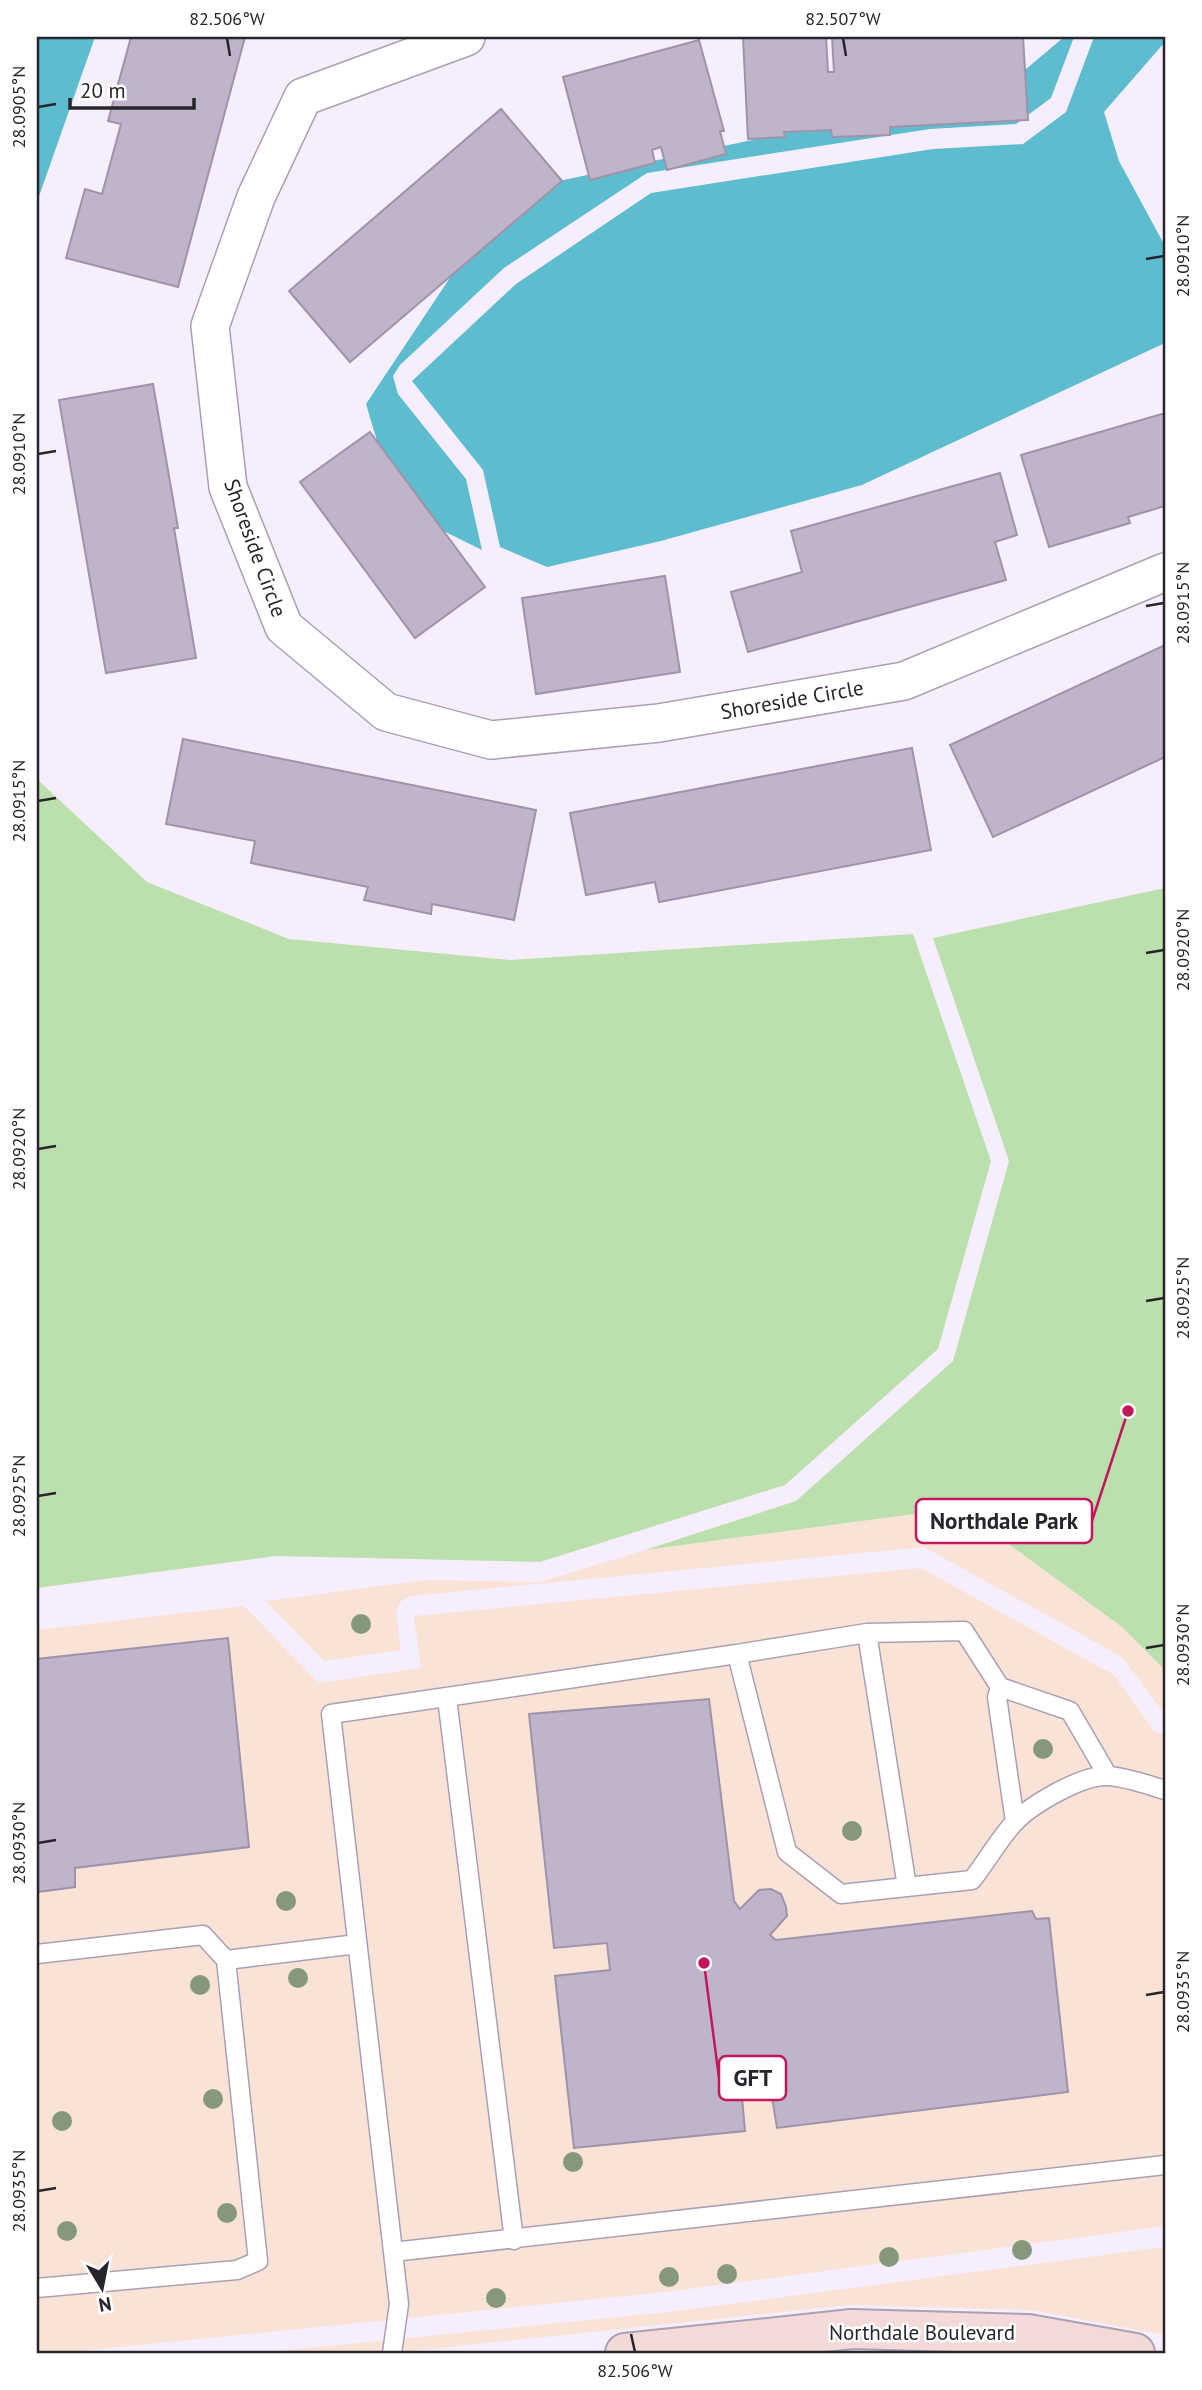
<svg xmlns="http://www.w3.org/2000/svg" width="1202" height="2390" viewBox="0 0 1202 2390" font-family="'PT Sans',sans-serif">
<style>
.commercial{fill:#f9e3d6}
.green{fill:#bce0ad}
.water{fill:#5dbdcf}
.building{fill:#c0b4cb;stroke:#9e93a9;stroke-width:2}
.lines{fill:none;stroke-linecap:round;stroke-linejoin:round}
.lane-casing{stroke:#ab9fb6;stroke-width:21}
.street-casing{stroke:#ab9fb6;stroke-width:40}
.secondary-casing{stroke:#ab9fb6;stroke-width:42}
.lane{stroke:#fff;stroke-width:18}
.street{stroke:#fff;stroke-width:37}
.secondary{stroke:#f3dad8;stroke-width:38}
.tree{fill:#85977c}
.ticks{fill:none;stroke:#28242c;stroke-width:2.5}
.labels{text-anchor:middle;stroke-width:5;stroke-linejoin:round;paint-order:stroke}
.street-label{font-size:21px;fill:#28242c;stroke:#fff}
.leader{fill:none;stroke:#c2185b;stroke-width:2.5}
.callout-dot{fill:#c2185b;stroke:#fff;stroke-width:2.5}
.callout{fill:#fff;stroke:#c2185b;stroke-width:2.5}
.callout-label{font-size:23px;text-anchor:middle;font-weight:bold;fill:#28242c}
.neatline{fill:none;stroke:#28242c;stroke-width:2.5}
.ticks-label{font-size:18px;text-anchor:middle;fill:#28242c}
</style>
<rect width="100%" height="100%" fill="#f6eefd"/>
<path class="commercial" d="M959 1508 1122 1627 1165 1670V1714L1122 1657 924 1547 411 1596 401 1601 396 1612 401 1650 324 1661 266 1601 426 1580 540 1582 645 1550Z
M921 1568 1114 1675 1154 1731 1165 1735V2226L665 2292 60 2353H37V1630L244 1606 319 1683 421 1668 414 1616Z
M1165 2247V2335L1030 2310 849 2305 392 2353H259L668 2312Z"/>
<path class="green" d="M37 779 147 882 289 939 510 960 913 934 991 1161 938 1349 785 1485 540 1562 276 1556 37 1588Z
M1165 888V1670L1122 1627 959 1508 645 1550 796 1501 953 1361 1009 1161 933 938Z"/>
<path class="water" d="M37 37H95L37 202Z
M1064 37H1074L1051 98 1016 124 930 129 647 173 504 268 400 365 393 376 398 394 466 479 482 550 397 508 366 404 507 192 1006 86Z
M1094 37H1165V42L1104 112 1119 161 1165 246V343L862 485 661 541 547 567 500 547 483 470 412 381 516 284 651 193 933 149 1023 144 1066 112Z"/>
<path class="building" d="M131 37H245L178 287 66 258 85 189 102 194 121 124 108 121Z
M743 37H826L828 72H834L832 37H1023L1028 120 890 127V135L832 137 831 130 784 132 785 137 748 139Z
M699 40 724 131H720L726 154 667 170 661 147 652 150 655 163 590 180 563 77Z
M501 109 562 181 350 362 289 291Z
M153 384 178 528H174L196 658 106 673 59 400Z
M1165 413V506L1128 517 1130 523 1049 547 1021 455Z
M370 432 485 587 415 638 300 482Z
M1000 473 1017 535 995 542 1006 580 748 652 731 592 802 572 791 531Z
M665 576 680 672 536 694 522 598Z
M1165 645V757L993 837 950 745Z
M183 739 536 810 514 920 432 904 431 914 364 900 368 887 251 863 255 841 166 824Z
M912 748 931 850 659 902 655 882 586 895 570 813Z
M228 1638 249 1847 75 1868V1887L37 1892V1659Z
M709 1699 734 1901 740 1909 759 1890 771 1889 781 1894 786 1907 787 1916 770 1935 776 1940 1032 1911 1036 1919 1049 1918 1068 2092 777 2128 768 2073 740 2074 745 2131 574 2148 555 1976 610 1970 607 1943 554 1948 529 1714Z"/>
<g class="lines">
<defs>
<path id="lane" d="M867 1633 964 1631 1000 1687 997 1697 1015 1822
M737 1654 867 1633 907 1887
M1000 1687 1070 1711 1108 1776
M447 1698 514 2240
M37 1954 203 1935 226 1960 258 2261 237 2270 37 2288
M226 1960 357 1944
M393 2252 1165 2165
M392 2353 399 2304 331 1714 737 1654 787 1852 841 1894 972 1880C986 1862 998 1841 1013 1824 1030 1805 1083 1774 1108 1776 1127 1777 1148 1785 1165 1790"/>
<path id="street" d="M466 37 303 97 256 197 210 326 228 487 284 627 386 712 491 740 659 723 904 681 1165 572"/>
<path id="secondary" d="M625 2353 852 2329 1028 2334 1135 2353"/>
</defs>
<use href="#lane" class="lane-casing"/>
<use href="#street" class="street-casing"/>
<use href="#secondary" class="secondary-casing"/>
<use href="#lane" class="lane"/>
<use href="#street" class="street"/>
<use href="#secondary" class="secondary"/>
</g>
<g class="tree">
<circle cx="361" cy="1624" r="10"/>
<circle cx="1043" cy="1749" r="10"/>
<circle cx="852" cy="1831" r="10"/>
<circle cx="286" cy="1901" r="10"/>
<circle cx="298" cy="1978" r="10"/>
<circle cx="200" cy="1985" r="10"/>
<circle cx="213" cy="2099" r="10"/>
<circle cx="62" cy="2121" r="10"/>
<circle cx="573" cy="2162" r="10"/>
<circle cx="227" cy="2213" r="10"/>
<circle cx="67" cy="2231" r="10"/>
<circle cx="1022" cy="2250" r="10"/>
<circle cx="889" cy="2257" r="10"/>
<circle cx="727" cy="2274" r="10"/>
<circle cx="669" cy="2277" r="10"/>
<circle cx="496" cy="2298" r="10"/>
</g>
<path class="ticks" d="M227 38 230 56M843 38 846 56M38 107 56 104M1146 259 1164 256M38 454 56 451M1146 606 1164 603M38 801 56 798M1146 953 1164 950M38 1149 56 1146M1146 1301 1164 1298M38 1496 56 1493M1146 1648 1164 1645M38 1843 56 1840M1146 1995 1164 1992M38 2191 56 2188M631 2334 635 2352"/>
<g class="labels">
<g class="street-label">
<text transform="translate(255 548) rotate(70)" y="7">Shoreside Circle</text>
<text transform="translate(792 700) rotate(-10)" y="7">Shoreside Circle</text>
<text x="922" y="2340">Northdale Boulevard</text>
</g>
</g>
<path class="leader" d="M1128 1411L1092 1521M704 1963L719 2078"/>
<g class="callout-dot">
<circle cx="1128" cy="1411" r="7"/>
<circle cx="704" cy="1963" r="7"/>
</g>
<g class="callout">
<rect x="916" y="1499" width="176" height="44" rx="7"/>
<rect x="719" y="2056" width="67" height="44" rx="7"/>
</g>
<g class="callout-label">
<text x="1004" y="1529">Northdale Park</text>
<text x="753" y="2086">GFT</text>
</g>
<rect width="1202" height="2390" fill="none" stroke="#ffffff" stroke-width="77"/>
<g transform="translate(102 2288) rotate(170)" stroke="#ffffff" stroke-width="5" paint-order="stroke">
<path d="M0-5L12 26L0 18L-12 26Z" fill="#28242c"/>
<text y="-10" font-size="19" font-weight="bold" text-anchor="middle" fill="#28242c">N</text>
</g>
<path d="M70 98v10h124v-10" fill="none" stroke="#28242c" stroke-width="3.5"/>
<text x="80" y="98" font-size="21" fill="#28242c" stroke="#ffffff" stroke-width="5" paint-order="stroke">20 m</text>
<rect x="38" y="38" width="1126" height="2314" class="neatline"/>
<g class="ticks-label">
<text x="227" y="25">82.506°W</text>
<text x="843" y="25">82.507°W</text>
<text transform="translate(19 107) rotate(-90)" y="6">28.0905°N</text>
<text transform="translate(1183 256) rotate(-90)" y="6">28.0910°N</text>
<text transform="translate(19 454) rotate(-90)" y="6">28.0910°N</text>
<text transform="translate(1183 603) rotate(-90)" y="6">28.0915°N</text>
<text transform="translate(19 801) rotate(-90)" y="6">28.0915°N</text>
<text transform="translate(1183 950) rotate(-90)" y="6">28.0920°N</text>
<text transform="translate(19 1149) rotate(-90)" y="6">28.0920°N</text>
<text transform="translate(1183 1298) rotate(-90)" y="6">28.0925°N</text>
<text transform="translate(19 1496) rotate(-90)" y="6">28.0925°N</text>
<text transform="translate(1183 1645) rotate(-90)" y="6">28.0930°N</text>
<text transform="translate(19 1843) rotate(-90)" y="6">28.0930°N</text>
<text transform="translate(1183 1992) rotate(-90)" y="6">28.0935°N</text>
<text transform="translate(19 2191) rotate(-90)" y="6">28.0935°N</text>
<text x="635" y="2377">82.506°W</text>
</g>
</svg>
